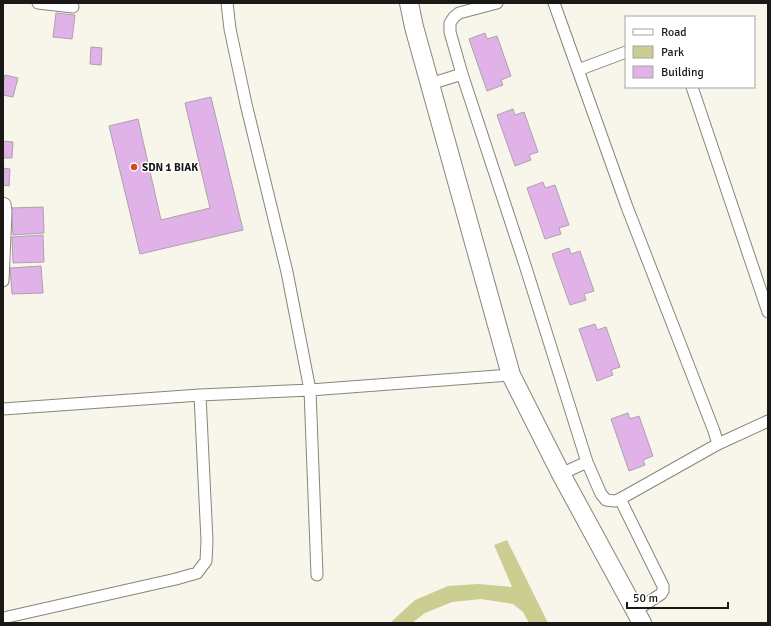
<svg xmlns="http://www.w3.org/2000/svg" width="771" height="626" viewBox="0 0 771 626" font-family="Signika,sans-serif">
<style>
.green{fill:#cbce90}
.building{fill:#e1b2e7;stroke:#aaa3ab}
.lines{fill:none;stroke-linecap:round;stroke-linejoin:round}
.minor-casing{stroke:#88857c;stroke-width:13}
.primary-casing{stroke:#88857c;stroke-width:20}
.minor{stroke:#fff;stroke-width:11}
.primary{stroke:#fff;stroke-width:18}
.poi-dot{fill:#d34b1a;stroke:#fff;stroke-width:1.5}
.labels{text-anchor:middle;stroke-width:3;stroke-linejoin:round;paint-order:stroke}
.poi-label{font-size:11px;font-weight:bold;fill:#1a1916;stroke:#fff;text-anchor:start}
</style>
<rect width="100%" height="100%" fill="#f8f5eb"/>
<path class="green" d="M507 540 548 623H529L523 612 513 604 481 599 452 602 425 613 412 623H390L415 600 448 586 478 584 512 587 494 545Z"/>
<path class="building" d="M56 13 75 15 72 39 53 37Z
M485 33 487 39 497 36 511 76 501 80 503 85 487 91 469 39Z
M91 47 102 48 101 65 90 64Z
M5 75 18 78 13 97 3 95V85Z
M211 97 243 230 140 254 109 126 138 119 161 220 210 208 185 103Z
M513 109 515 115 524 112 538 152 529 155 531 160 515 166 497 115Z
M3 141 13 142 12 158H3Z
M3 168 10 169 9 186 3 185Z
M543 182 545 188 555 185 569 225 559 228 561 234 545 239 527 188Z
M43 207 44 233 13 235 11 208Z
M43 235 44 262 13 263 12 237Z
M569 248 571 254 580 251 594 291 584 294 586 300 570 305 552 254Z
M41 266 43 293 12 294 10 268Z
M595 324 597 330 606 327 620 367 611 370 613 375 597 381 579 329Z
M628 413 630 419 639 416 653 456 643 460 645 465 629 471 611 419Z"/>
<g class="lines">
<defs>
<path id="minor" d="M38 3 73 7
M227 3 230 29 246 104 287 272 310 390 317 575
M554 3 627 207 714 431 718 444 620 499 615 501 606 500 601 494 587 462
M578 70 626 52
M462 74 450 32V23L454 17 459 13 497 3
M430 84 462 74 525 265 587 462 561 474
M692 87 768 312
M3 203 5 204 6 212 3 281
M3 409 200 395 310 390 511 375
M718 444 768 421
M620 499 663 586V591L661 594 635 611
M3 618 176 579 197 573 206 561 207 541 200 395"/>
<path id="primary" d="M409 3 414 27 511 375 561 474 642 623"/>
</defs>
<use href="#minor" class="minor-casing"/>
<use href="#primary" class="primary-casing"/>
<use href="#minor" class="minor"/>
<use href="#primary" class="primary"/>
</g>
<circle class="poi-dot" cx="134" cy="167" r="4"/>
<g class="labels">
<g class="poi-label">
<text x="142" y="171">SDN 1 BIAK</text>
</g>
</g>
<rect width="771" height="626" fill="none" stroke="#1a1916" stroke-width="8"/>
<rect x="625" y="16" width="130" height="72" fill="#ffffff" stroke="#a3a3a2"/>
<rect x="633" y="29" width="20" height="6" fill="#ffffff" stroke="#a3a3a2"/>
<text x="661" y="36" font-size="12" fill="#1a1916">Road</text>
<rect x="633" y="46" width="20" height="12" fill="#cbce90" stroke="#a3a3a2"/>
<text x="661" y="56" font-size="12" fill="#1a1916">Park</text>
<rect x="633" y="66" width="20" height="12" fill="#e1b2e7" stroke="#a3a3a2"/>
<text x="661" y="76" font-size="12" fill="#1a1916">Building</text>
<path d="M627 602v6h101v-6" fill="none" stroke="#1a1916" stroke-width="2"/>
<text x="633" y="602" font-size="12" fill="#1a1916" stroke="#ffffff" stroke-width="3" paint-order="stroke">50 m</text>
</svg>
